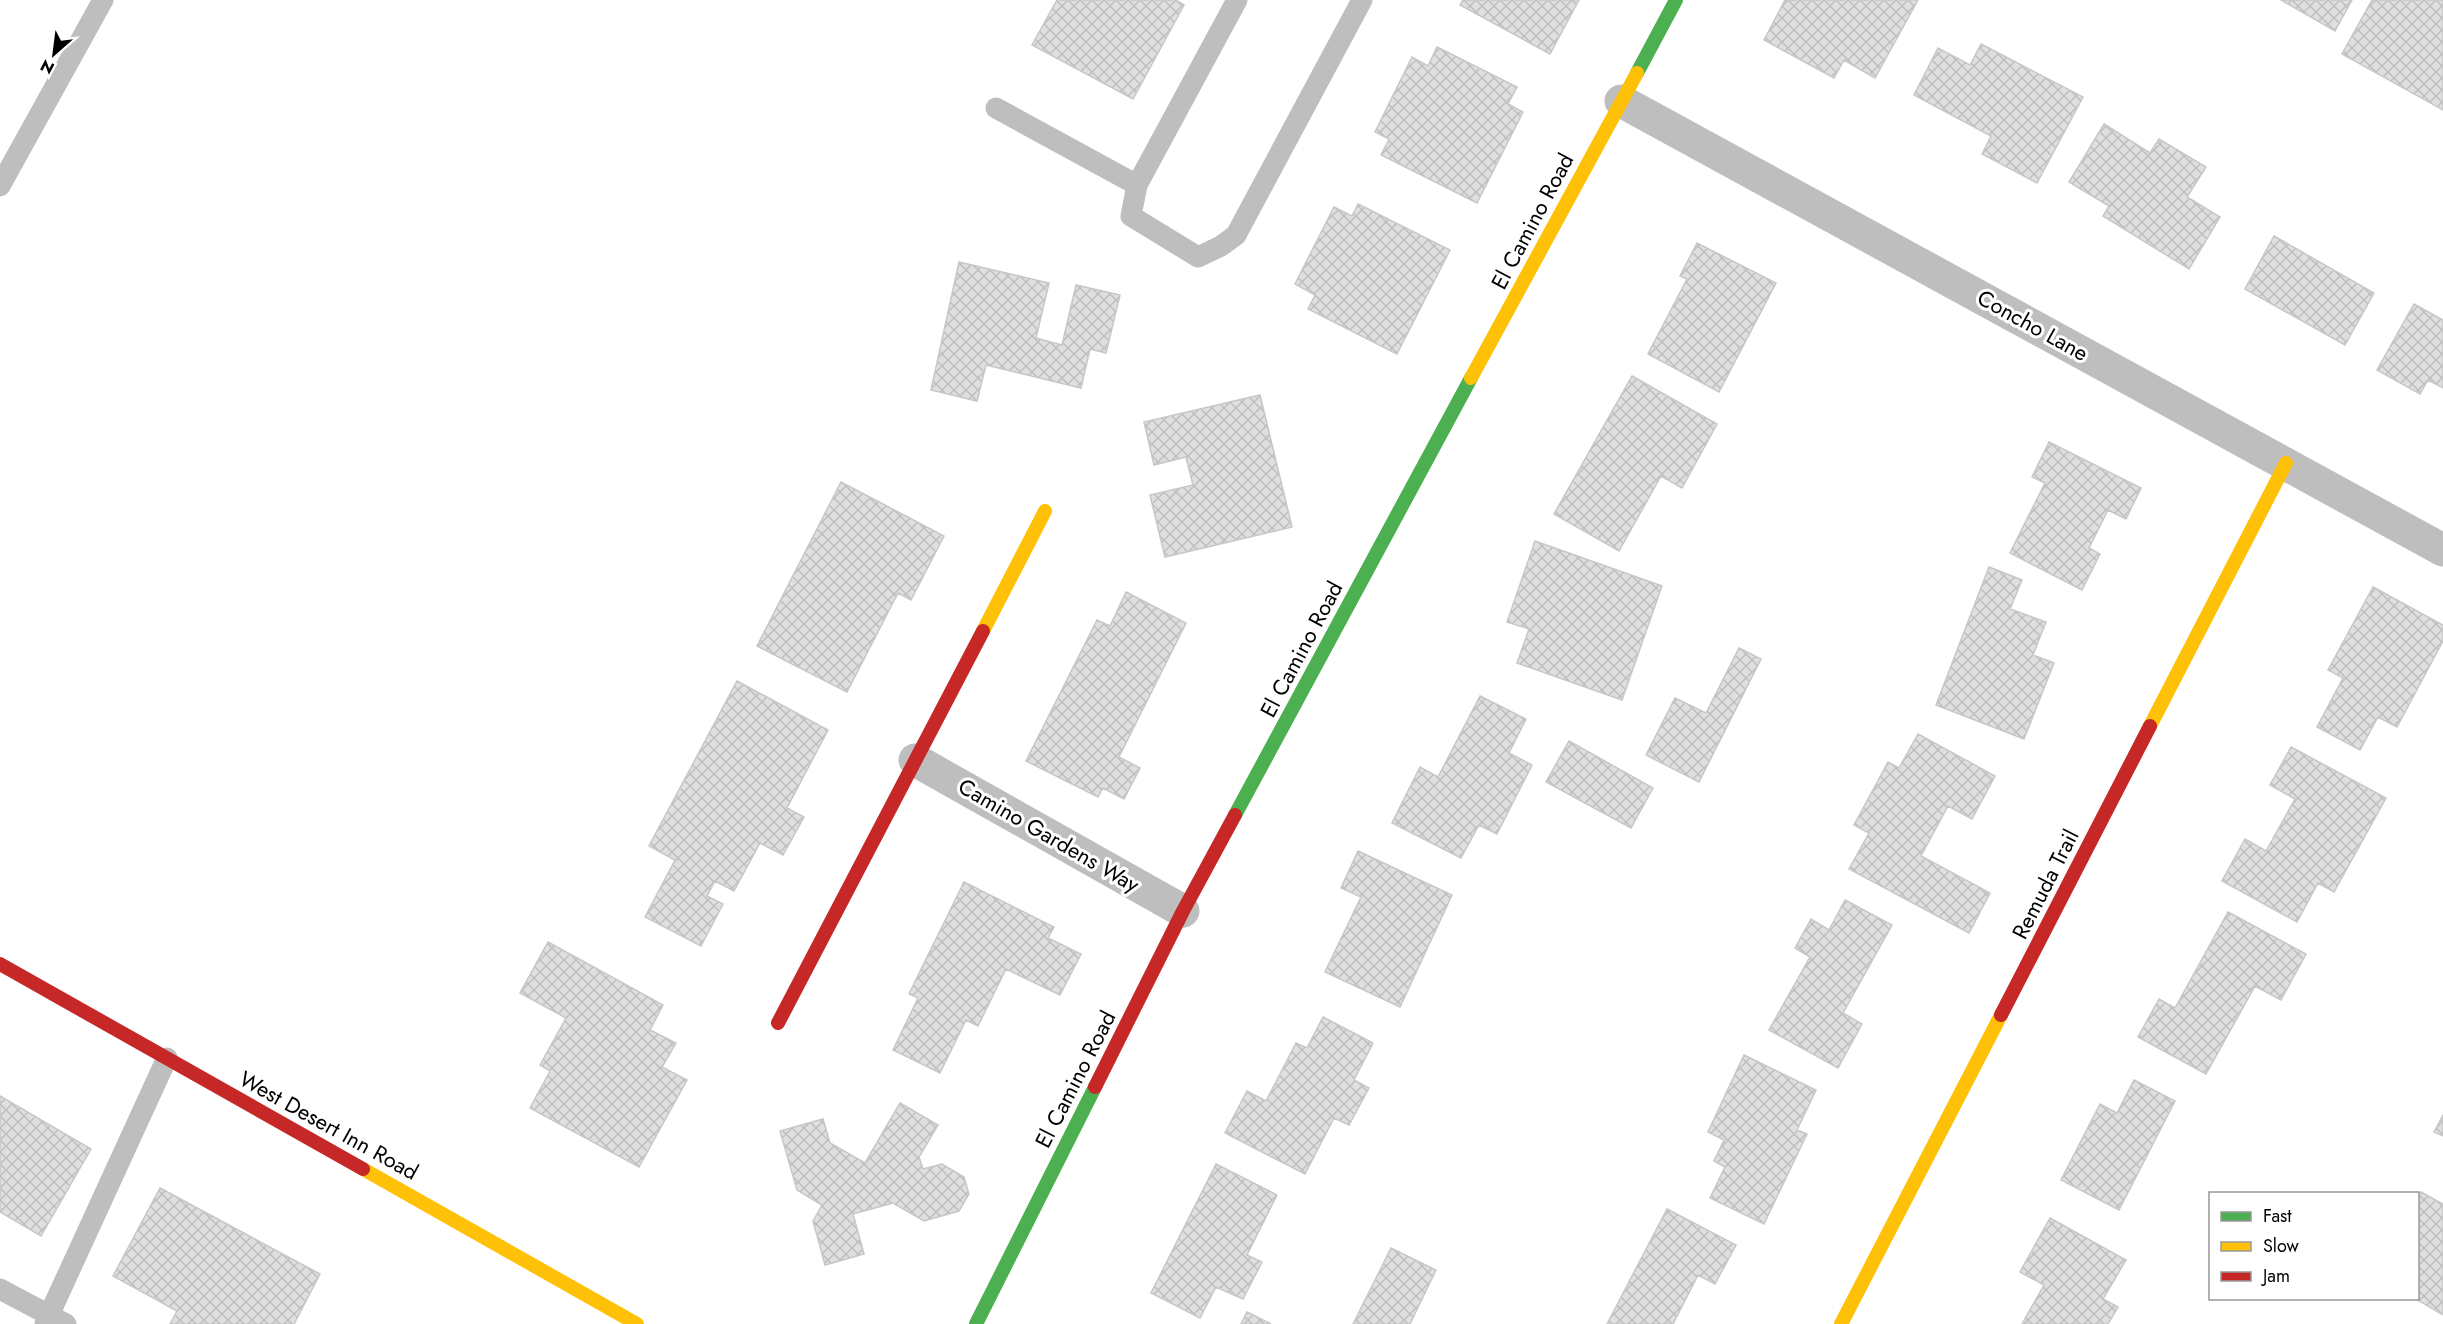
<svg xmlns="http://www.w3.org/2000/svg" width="2443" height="1324" viewBox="0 0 2443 1324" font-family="Jost,sans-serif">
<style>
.building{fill:url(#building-cross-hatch);stroke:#c7c7c7;stroke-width:1.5}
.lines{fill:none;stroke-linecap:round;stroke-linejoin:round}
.lane{stroke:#bebebe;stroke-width:21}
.street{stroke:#bebebe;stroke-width:33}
.fast{stroke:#4caf50;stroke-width:14}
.slow{stroke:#ffc107;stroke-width:14}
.jam{stroke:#c62828;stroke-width:14}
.labels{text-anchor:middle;stroke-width:6;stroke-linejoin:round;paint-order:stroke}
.street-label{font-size:22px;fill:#000;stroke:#fff}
</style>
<defs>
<pattern id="building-cross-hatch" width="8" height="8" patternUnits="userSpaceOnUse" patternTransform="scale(1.5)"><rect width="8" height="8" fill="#dfdfdf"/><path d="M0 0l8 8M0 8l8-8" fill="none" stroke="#bebebe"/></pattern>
</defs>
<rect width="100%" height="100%" fill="#fff"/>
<path class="building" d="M1057 0H1176L1184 5 1133 99 1032 45Z
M1463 0H1579L1550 54 1460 5Z
M1785 0H1918L1875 78 1844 60 1834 78 1764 40Z
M2281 0H2352L2335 31Z
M2372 0H2443V110L2342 54Z
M1981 44 2083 97 2037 183 1982 154 1991 136 1914 95 1938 48 1970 65Z
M1437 47 1517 87 1508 104 1523 112 1477 203 1381 155 1389 139 1375 132 1412 57 1428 66Z
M2104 124 2150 153 2159 139 2206 167 2187 197 2220 217 2189 269 2103 216 2109 206 2069 182Z
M1358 204 1450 250 1397 354 1308 309 1315 295 1295 284 1334 207 1352 216Z
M2274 236 2374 293 2345 345 2245 289Z
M1697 243 1776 283 1719 392 1648 354 1687 279 1680 276Z
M959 262 1049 283 1036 338 1062 345 1076 285 1120 295 1106 353 1090 349 1081 388 986 365 977 401 931 390Z
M2414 304 2443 320V388L2428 380 2420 394 2377 370Z
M1632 376 1717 424 1682 488 1661 476 1619 551 1554 514Z
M1260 395 1292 527 1165 557 1150 495 1193 485 1186 457 1154 465 1144 422Z
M2049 442 2141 488 2126 519 2108 510 2089 548 2100 554 2082 590 2010 553 2045 483 2032 477Z
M841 482 944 536 911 600 898 593 847 692 757 646Z
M1535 541 1662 586 1622 700 1517 663 1529 629 1507 622Z
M1989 567 2022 580 2010 609 2046 622 2033 655 2054 663 2024 739 1936 705Z
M2373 587 2443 625V641L2397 727 2378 717 2360 750 2317 727 2343 678 2328 670Z
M1126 592 1186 623 1119 757 1140 768 1124 799 1103 788 1098 797 1026 761 1097 620 1110 626Z
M1739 648 1761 659 1699 782 1646 755 1675 698 1706 713Z
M737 681 828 730 787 808 804 817 783 855 760 843 734 891 715 881 707 896 723 904 701 946 645 917 675 860 649 846Z
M1480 696 1526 719 1509 753 1532 765 1497 834 1479 825 1461 858 1392 823 1420 767 1438 777Z
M1918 734 1995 776 1972 819 1948 806 1921 856 1990 893 1969 933 1849 869 1869 833 1854 825 1888 762 1899 768Z
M1569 741 1653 788 1631 828 1546 782Z
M2291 747 2386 798 2334 892 2318 883 2297 922 2222 881 2245 839 2266 851 2295 799 2270 785Z
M1358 851 1452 895 1400 1007 1325 972 1361 897 1341 888Z
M964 882 1054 927 1048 938 1081 954 1060 995 1006 969 978 1026 966 1020 940 1073 893 1050 918 998 909 994Z
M1845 900 1892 925 1843 1013 1862 1024 1838 1068 1769 1030 1810 957 1795 948 1811 919 1829 930Z
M2228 912 2306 954 2281 1000 2255 986 2206 1074 2138 1037 2159 999 2175 1008Z
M548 942 663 1005 650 1030 676 1043 662 1067 687 1080 639 1167 530 1108 550 1071 540 1065 566 1018 520 993Z
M1323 1017 1373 1043 1354 1080 1369 1088 1349 1125 1334 1118 1305 1174 1225 1133 1247 1091 1266 1101 1296 1043 1307 1048Z
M1744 1055 1816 1090 1797 1130 1807 1134 1764 1224 1710 1198 1725 1167 1714 1161 1724 1140 1708 1132Z
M2134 1080 2175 1101 2119 1210 2061 1180 2100 1104 2117 1113Z
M0 1096 91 1149 41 1236 0 1212Z
M900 1103 938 1125 919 1157 923 1169 942 1164 964 1177 969 1194 959 1211 924 1221 893 1203 853 1214 864 1254 825 1265 813 1221 822 1205 797 1190 780 1131 823 1119 830 1143 865 1163Z
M2443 1115V1136L2434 1132Z
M1216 1164 1277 1195 1247 1255 1262 1262 1243 1299 1216 1287 1200 1318 1151 1293Z
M160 1188 320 1274 294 1324H170L177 1311 113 1276Z
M2421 1192 2443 1204V1315L2414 1298H2418V1198Z
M1667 1209 1736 1245 1715 1284 1698 1275 1673 1324H1607Z
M2050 1218 2126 1260 2103 1299 2118 1307 2108 1324H2022L2044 1285 2020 1272Z
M1391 1248 1436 1270 1410 1324H1353Z
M1247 1312 1271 1324H1241Z"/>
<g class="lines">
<path class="lane" d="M996 108 1137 185 1237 0
M1137 185 1131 216 1198 257 1221 246 1236 235 1362 0
M0 186 103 0
M0 1289 66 1324
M45 1324 167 1058"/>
<path class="street" d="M1621 101 2443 550
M915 760 1183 911"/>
<path class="fast" d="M1637 73 1676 0
M1235 815 1471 378
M976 1324 1095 1087"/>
<path class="slow" d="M1471 378 1637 73
M983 631 1045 511
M2150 726 2286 463
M363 1169 637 1324
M1841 1324 2001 1015"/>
<path class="jam" d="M0 964 363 1169
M2001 1015 2150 726
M778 1023 983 631
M1095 1087 1183 911 1235 815"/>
</g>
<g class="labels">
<g class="street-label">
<text transform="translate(1532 221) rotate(-62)" y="8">El Camino Road</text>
<text transform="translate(2033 325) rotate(29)" y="8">Concho Lane</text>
<text transform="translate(1301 649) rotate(-62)" y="8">El Camino Road</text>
<text transform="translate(1049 835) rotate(30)" y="8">Camino Gardens Way</text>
<text transform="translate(2045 884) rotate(-63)" y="8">Remuda Trail</text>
<text transform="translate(1075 1079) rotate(-63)" y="8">El Camino Road</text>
<text transform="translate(329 1125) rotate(29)" y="8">West Desert Inn Road</text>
</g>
</g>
<rect x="2209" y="1192" width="210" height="108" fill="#ffffff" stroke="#999999" stroke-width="1.5"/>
<rect x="2221" y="1212" width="30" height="9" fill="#4caf50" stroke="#999999" stroke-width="1.5"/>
<text x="2263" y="1222" font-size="18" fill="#000000">Fast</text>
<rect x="2221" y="1242" width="30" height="9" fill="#ffc107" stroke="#999999" stroke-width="1.5"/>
<text x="2263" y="1252" font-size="18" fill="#000000">Slow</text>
<rect x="2221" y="1272" width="30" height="9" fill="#c62828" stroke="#999999" stroke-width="1.5"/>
<text x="2263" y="1282" font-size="18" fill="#000000">Jam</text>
<g transform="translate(54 54) rotate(208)" stroke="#ffffff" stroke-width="4.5" paint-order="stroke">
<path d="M0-4.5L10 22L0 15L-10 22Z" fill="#000000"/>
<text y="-9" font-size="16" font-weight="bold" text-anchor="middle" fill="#000000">N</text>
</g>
</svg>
